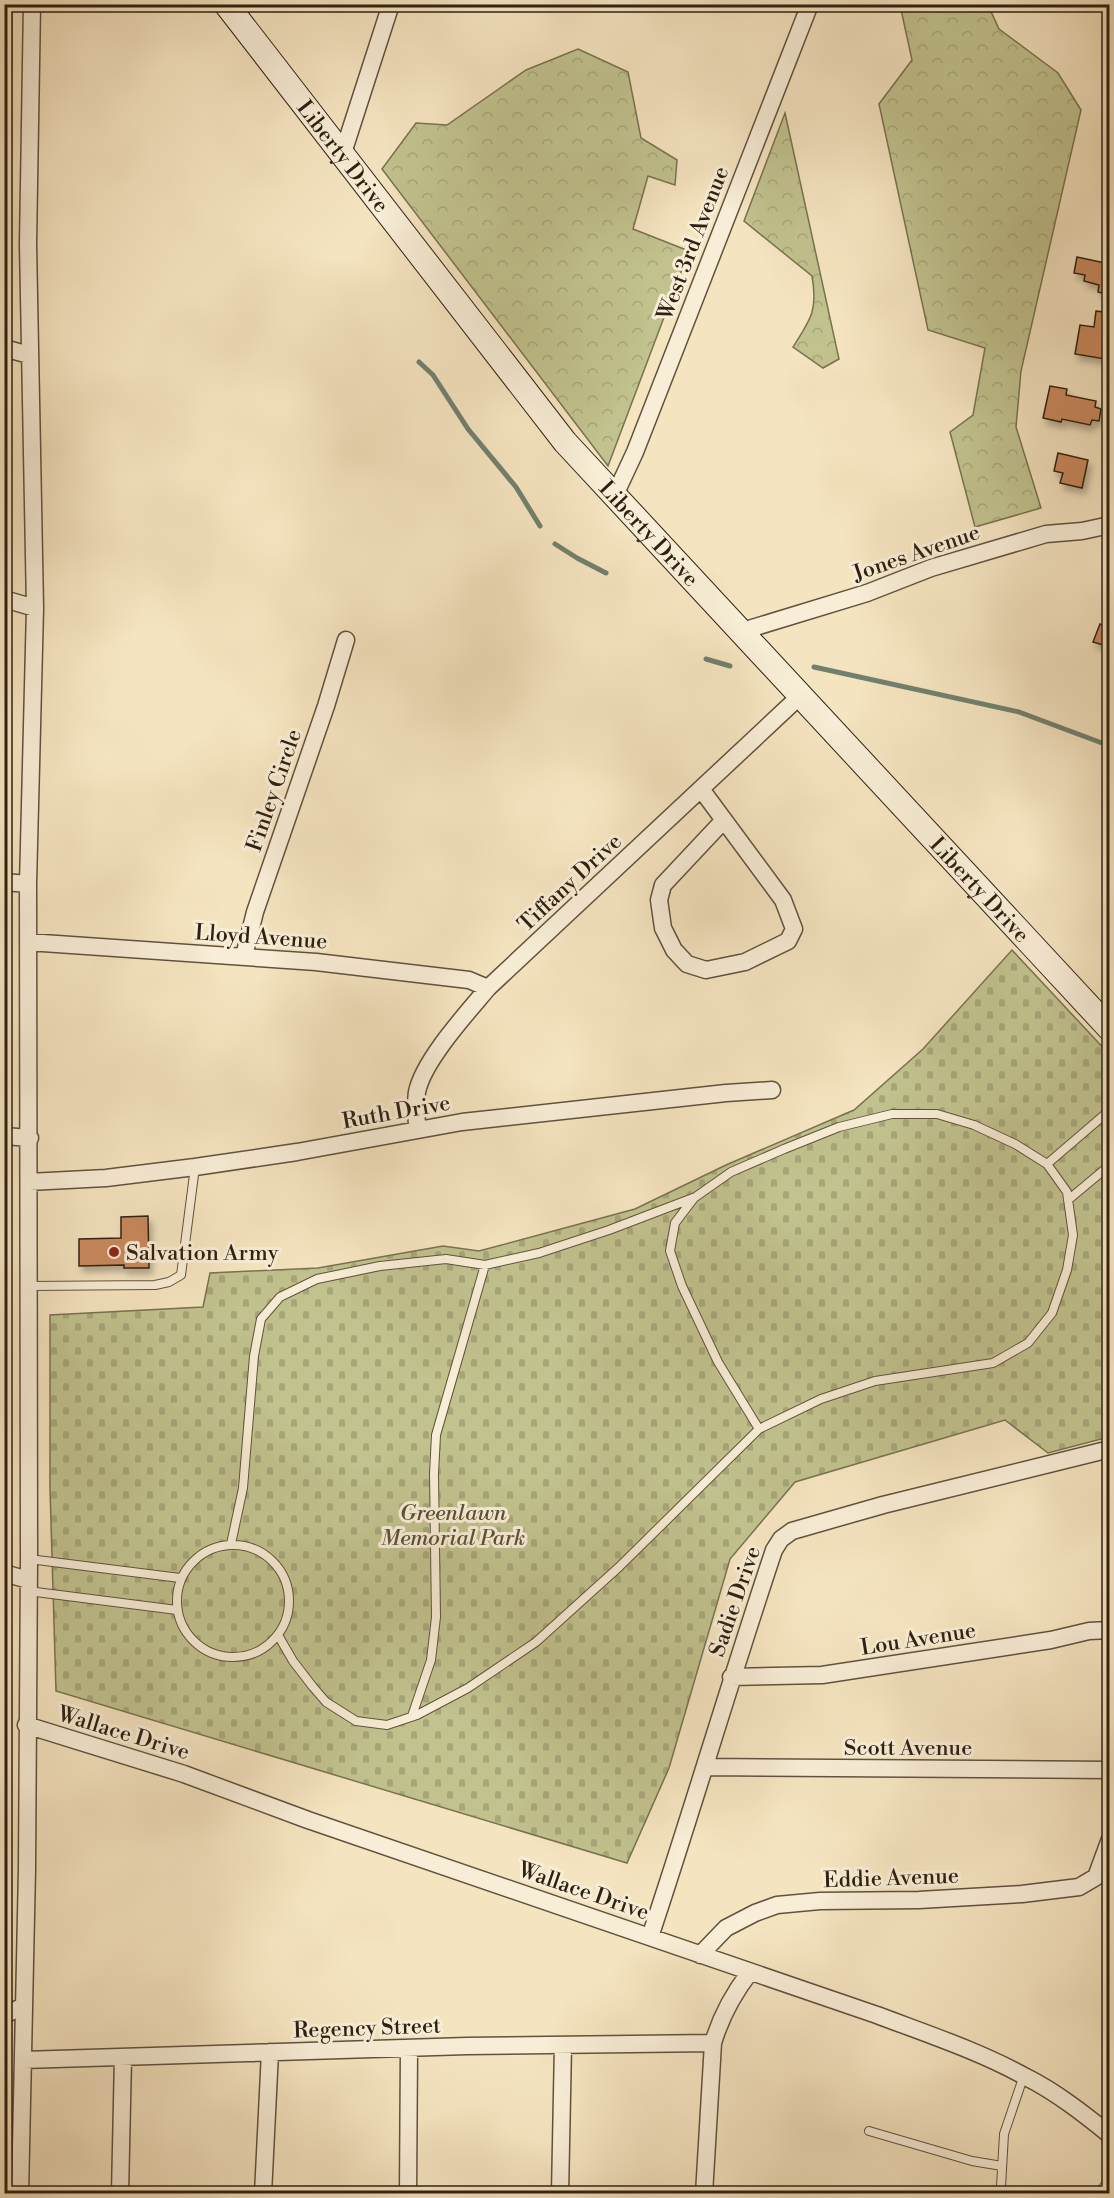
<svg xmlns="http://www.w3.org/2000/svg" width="1114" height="2198" viewBox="0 0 1114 2198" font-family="'Libre Bodoni',serif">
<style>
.forest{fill:url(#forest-crowns);stroke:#787250;stroke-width:1.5}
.cemetery{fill:url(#cemetery-stones);stroke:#787250;stroke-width:1.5}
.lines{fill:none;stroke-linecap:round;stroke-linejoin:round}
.stream{stroke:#71806e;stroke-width:5}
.building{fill:#c9895d;stroke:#2e2111;stroke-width:1.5;filter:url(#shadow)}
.lane-casing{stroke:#60523d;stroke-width:10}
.street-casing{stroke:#60523d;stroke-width:19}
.secondary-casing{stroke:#2e2111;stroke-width:26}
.lane{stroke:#f8edd6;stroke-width:8}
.street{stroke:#f8edd6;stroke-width:16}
.secondary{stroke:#f8edd6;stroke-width:24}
.poi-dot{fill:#8f2418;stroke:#f8edd6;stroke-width:2}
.labels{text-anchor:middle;stroke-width:6;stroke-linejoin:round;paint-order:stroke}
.street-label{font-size:22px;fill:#2e2111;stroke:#f8edd6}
.poi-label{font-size:22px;fill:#2e2111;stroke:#f8edd6;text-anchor:start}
.park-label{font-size:22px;font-style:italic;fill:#5a5136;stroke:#f8edd6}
</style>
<defs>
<pattern id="forest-crowns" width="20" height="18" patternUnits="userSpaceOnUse" patternTransform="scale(1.5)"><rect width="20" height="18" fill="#c1c28e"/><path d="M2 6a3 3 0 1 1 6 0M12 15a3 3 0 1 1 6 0" fill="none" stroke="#a6a679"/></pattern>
<pattern id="cemetery-stones" width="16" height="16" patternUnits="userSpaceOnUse" patternTransform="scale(1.5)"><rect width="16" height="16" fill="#c1c28e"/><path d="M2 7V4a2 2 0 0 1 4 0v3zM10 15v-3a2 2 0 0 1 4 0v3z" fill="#a6a679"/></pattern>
<filter id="shadow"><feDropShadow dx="3.5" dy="6" stdDeviation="3" flood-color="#0004"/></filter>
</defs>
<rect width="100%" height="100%" fill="#f5e4c0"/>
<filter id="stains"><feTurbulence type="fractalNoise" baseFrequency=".00333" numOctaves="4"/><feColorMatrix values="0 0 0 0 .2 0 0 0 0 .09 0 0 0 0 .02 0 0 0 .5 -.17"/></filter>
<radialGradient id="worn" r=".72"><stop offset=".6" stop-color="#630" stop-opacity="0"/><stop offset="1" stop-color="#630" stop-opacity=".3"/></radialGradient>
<path class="forest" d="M4 5H12L11 331 4 329Z
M988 5 999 29 1058 73 1081 110 1021 371 1016 427 1041 508 975 527 950 432 973 415 985 348 928 330 879 104 912 60 900 5Z
M578 49 628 72 641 138 677 160 675 185 648 176 633 229 689 251 608 466 382 169 416 123 447 125 526 70Z
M785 113 839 359 823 368 793 347C811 319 818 310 812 276L744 221Z"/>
<path class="cemetery" d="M1012 950 1109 1054V1437L1048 1453 1005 1420 795 1482 730 1559 669 1768 627 1863 56 1691 50 1488V1315L203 1307 210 1273 318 1268 443 1246 479 1251 635 1209 726 1165 854 1110 923 1049Z"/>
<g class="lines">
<path class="stream" d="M419 362 433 375 468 429 516 487 540 526
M555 544 577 558 606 573
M706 659 730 666
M814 667 1019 712 1110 746"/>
</g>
<path class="building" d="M1108 193 1110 194V223L1104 222Z
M1077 257 1110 264V295L1098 292 1099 285 1084 281 1085 275 1074 273Z
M1096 311 1110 313V333L1105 359 1075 354 1080 325 1094 327Z
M1050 386 1067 389 1066 395 1096 401 1095 407 1101 409 1099 421 1092 420 1090 425 1062 419 1061 422 1043 418Z
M1058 453 1088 460 1082 488 1060 483 1063 473 1054 471Z
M1100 624 1110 627V647L1093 642Z
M148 1216 149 1268H124V1265L79 1266V1239L121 1238V1217Z"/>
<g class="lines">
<defs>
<path id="lane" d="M1047 1164 1110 1110
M1068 1200 1110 1165
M29 1286 155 1285 169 1282 181 1275 195 1167
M231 1544 243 1488 254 1356 261 1319 280 1297 317 1279 380 1266 446 1259 485 1265 539 1253 609 1230 693 1198
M177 1601a56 56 0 1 1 112 0a56 56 0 1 1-112 0Z
M29 1559 180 1578
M28 1591 177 1610
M278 1635 293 1661 313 1687 326 1702 356 1721 387 1725 417 1715 468 1688 536 1642 619 1567 759 1429 821 1399 875 1381 993 1363 1028 1343 1052 1313 1067 1270 1073 1235 1067 1192 1047 1164 1015 1144 974 1125 937 1114H892L839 1127 784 1149 731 1172 694 1198 675 1223 670 1251 682 1286 718 1362 759 1429
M412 1716 431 1660 436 1617 434 1474 436 1435 485 1265
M869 2131 972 2161 1002 2166
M1002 2194 1001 2187 1004 2134 1024 2075
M1098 2194 1110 2179"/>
<path id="street" d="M342 156 391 4
M4 348 29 355
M614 497 635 452 810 4
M4 599 35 608
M739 632 867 593 931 568 1046 534 1082 531 1110 525
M701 789 783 900 794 929 788 941 745 962 706 970 687 964 674 950 663 928 659 900 663 885 724 820
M4 882 28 884
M28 942 316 962 469 980 488 988
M244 956 255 912 326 706 346 640
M417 1129C417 1118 415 1104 417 1092 423 1061 467 1013 488 988L800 696
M4 1136 30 1138
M29 1182 106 1178 195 1167 297 1152 462 1122 726 1093 772 1090
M4 1573 28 1580
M731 1677 822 1675 1051 1640 1089 1631 1110 1630
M26 1725 184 1774 308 1820 877 2015C927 2034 979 2051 1026 2077 1056 2092 1084 2114 1110 2135
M705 1767 1110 1770
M650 1937C693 1808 731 1678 774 1550L781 1539 792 1531 883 1505 1110 1449
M700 1955 726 1928 755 1913 777 1905 820 1901 919 1900 1022 1894 1079 1887 1096 1877 1110 1839
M4 2015 24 2006
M23 2060 467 2046 713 2043
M20 2194 27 1869 29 1559 28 884 35 608 28 244 32 4
M120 2194 123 2057
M263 2194 270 2052
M408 2194 409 2049
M560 2194 563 2045
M704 2194 713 2043C721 2016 733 1994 750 1972"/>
<g id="secondary">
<path id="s1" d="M226 4 565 442 1110 1029"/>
</g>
</defs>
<use href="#lane" class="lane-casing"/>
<use href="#street" class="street-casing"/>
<use href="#secondary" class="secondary-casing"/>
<use href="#lane" class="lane"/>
<use href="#street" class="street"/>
<use href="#secondary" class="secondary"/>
</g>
<circle class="poi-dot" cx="114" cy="1252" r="6"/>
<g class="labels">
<g class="street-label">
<text dy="8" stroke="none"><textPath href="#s1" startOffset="192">Liberty Drive</textPath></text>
<text transform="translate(692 243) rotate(-69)" y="8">West 3rd Avenue</text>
<text dy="8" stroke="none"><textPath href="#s1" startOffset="678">Liberty Drive</textPath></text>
<text transform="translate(916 552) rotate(-19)" y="8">Jones Avenue</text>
<text transform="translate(273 790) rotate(-71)" y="8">Finley Circle</text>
<text transform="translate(569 882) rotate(-43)" y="8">Tiffany Drive</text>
<text dy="8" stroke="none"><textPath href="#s1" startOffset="1164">Liberty Drive</textPath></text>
<text transform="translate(261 936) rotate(4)" y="8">Lloyd Avenue</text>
<text transform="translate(396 1111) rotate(-10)" y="8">Ruth Drive</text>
<text transform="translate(734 1601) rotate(-71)" y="8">Sadie Drive</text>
<text transform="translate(918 1638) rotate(-9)" y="8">Lou Avenue</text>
<text transform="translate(124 1732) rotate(17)" y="8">Wallace Drive</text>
<text x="908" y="1755">Scott Avenue</text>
<text transform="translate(891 1877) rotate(-2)" y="8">Eddie Avenue</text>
<text transform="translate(584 1890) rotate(19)" y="8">Wallace Drive</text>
<text transform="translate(367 2027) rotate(-2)" y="8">Regency Street</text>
</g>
<g class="poi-label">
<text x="126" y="1260">Salvation Army</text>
</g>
<g class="park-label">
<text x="453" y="1520">Greenlawn<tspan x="453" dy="25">Memorial Park</tspan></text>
</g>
</g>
<rect width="1114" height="2198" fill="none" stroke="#f5e4c0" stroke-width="24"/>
<rect x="6" y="6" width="1102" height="2186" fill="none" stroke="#2e2111" stroke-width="3"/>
<rect x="12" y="12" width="1090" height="2174" fill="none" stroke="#2e2111" stroke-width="1.5"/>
<rect width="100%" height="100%" filter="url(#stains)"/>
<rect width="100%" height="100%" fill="url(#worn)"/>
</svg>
